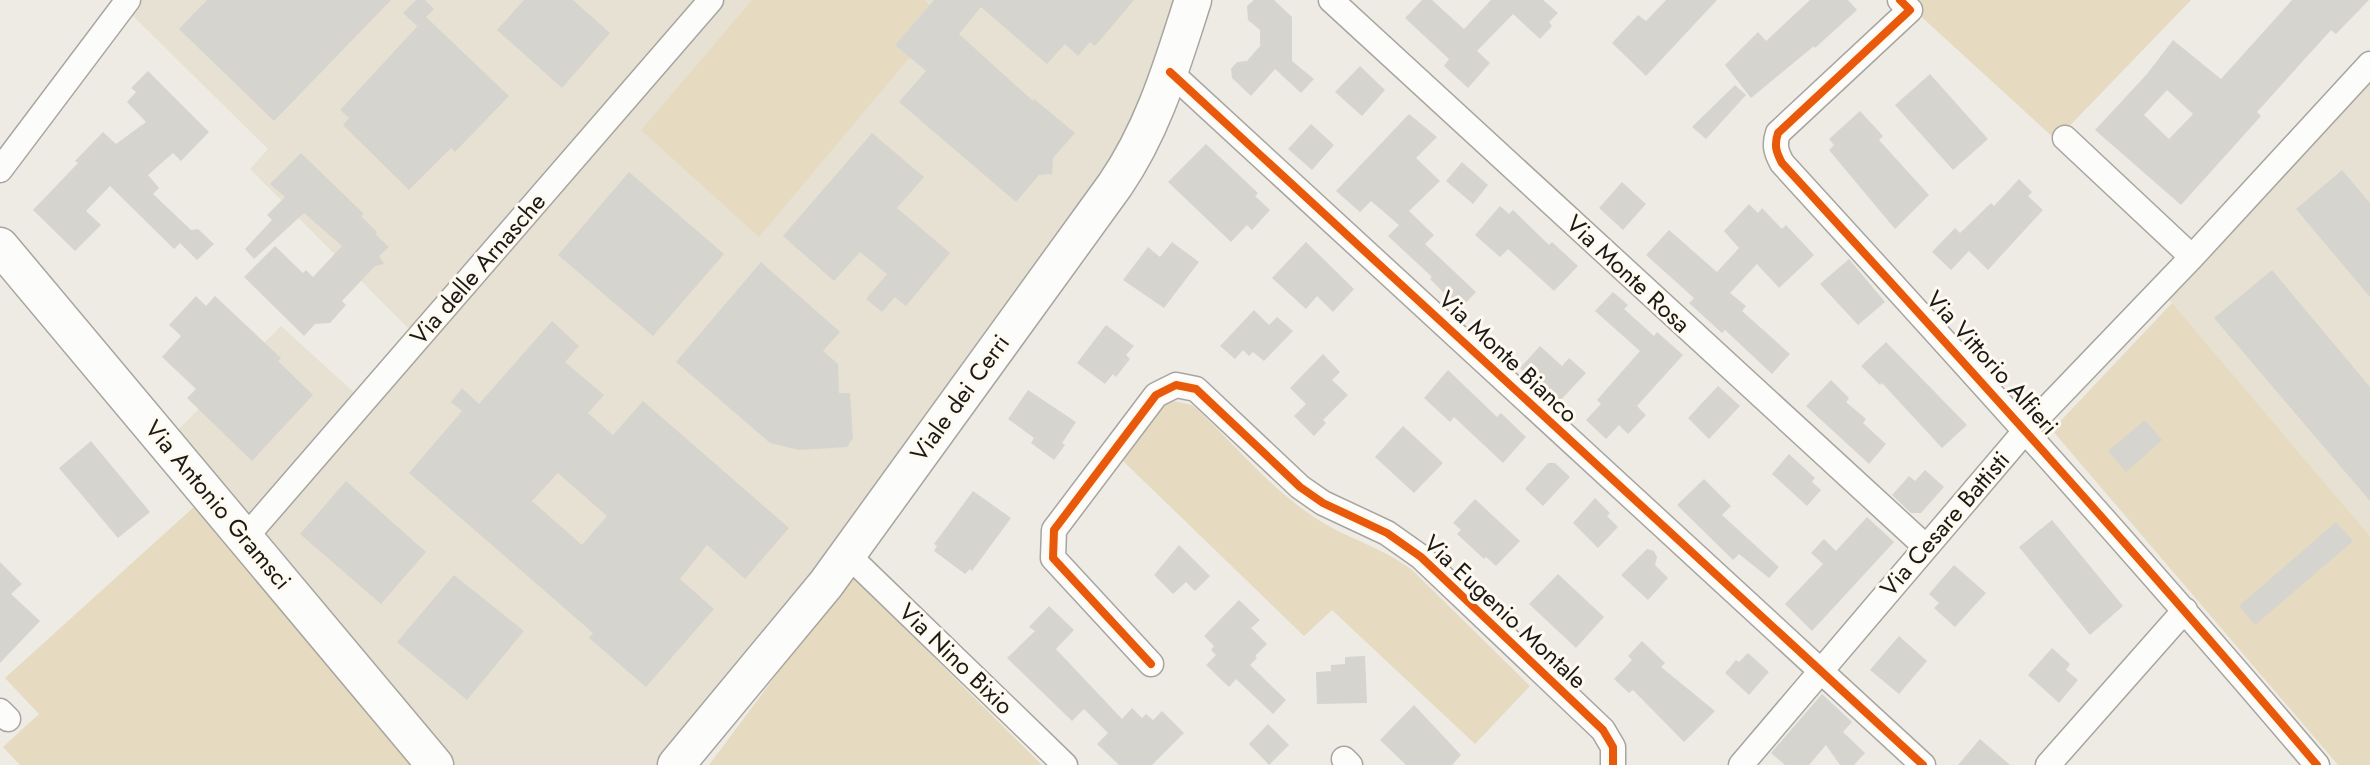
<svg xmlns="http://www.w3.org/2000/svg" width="2370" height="765" viewBox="0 0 2370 765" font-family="Jost,sans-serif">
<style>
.built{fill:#e7e1d3}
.green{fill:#e6dac0}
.building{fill:#d6d4ce;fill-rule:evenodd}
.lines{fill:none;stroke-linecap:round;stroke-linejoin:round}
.street-casing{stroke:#a8a5a0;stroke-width:27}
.secondary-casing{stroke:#a8a5a0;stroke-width:39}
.street{stroke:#fcfcfb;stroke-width:24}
.secondary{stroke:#fcfcfb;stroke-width:36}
.cycleway-casing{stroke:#fffaf0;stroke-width:13}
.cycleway{stroke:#e8590c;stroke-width:8}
.labels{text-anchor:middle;stroke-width:6;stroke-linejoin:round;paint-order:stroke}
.street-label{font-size:24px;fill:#1b1915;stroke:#fffaf0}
</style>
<rect width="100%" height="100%" fill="#eeebe4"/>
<path class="built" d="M131 0H1187L1130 154 671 765H439L170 438 281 326 359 397 414 334 250 169 268 149 125 8Z
M2370 70V536L2164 294Z"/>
<path class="green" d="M752 0H924L930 5 895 45 910 57 759 237 641 130Z
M1903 0H2191L2056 140Z
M2172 303 2370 536V765H2338L2052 430Z
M1173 401 1192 405 1200 412C1237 447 1271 489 1314 517 1345 538 1382 547 1412 570L1530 686 1475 744 1332 610 1304 636 1123 461C1136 442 1150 408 1173 401Z
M195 506 411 765H20L3 747 39 714 5 678Z
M851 575 1042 765H709Z"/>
<path class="building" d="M207 0H391L274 121 179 29Z
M416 0H425L434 9 417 26 403 13Z
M524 0H573L610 33 562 88 497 30Z
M934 0H1134L1095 46 1090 42 1078 56 1065 44 1047 64 981 7 959 34 1033 101 1034 99 1075 133 1053 158 1052 174 1039 175 1016 202 899 102 926 71 895 45Z
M1254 0H1274L1292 17V61L1314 79 1301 93 1275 69 1251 96 1232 78 1231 69 1237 62 1247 61 1260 46V30L1248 20 1247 6Z
M1422 0H1432L1464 29 1491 0H1543L1558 13 1549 22 1552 26 1540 39 1513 14 1477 51 1490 63 1468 88 1444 66 1449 59 1405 18Z
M1666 0H1717L1646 76 1612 43 1638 15 1646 21Z
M1810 0H1848L1857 10 1815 48 1814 46 1751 98 1725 65 1758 32 1766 41Z
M2292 0H2369L2336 34 2331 30 2257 112 2261 116 2181 205 2095 130 2147 74 2173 40 2221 79ZM2167 90 2193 114 2169 139 2144 115Z
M426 17 509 96 455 152 451 148 409 190 343 125 349 118 340 110Z
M1360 66 1385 90 1362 116 1335 92Z
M148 71 209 132 181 161 173 153 148 175 159 188 153 194 191 230 198 229 214 244 197 260 180 243 174 249 110 186 86 211 101 225 75 251 33 210 78 163 75 161 103 132 116 144 146 122 127 102 136 92 131 88Z
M1930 74 1988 139 1953 170 1895 105Z
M1735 85 1746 95 1706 139 1692 127Z
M1860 111 1883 136 1879 140 1929 195 1895 229 1829 150 1834 145 1829 139Z
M1409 114 1437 137 1416 158 1440 181 1409 211 1434 235 1425 244 1476 292 1460 309 1430 279 1432 277 1388 236 1399 225 1371 201 1360 212 1336 191Z
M1311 124 1334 145 1312 170 1288 149Z
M872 133 924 177 897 208 950 253 906 306 895 297 882 312 866 299 887 274 860 252 834 281 783 236Z
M1206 144 1258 193 1255 196 1270 210 1252 230 1247 225 1231 242 1168 182Z
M301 153 364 214 361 216 377 232 375 234 389 247 379 256 384 264 375 266 342 301 346 305 330 323 315 324 304 336 244 277 275 246 303 273 306 270 313 277 342 246 304 213 254 259 245 249 272 220 267 215 285 197 270 184Z
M1462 162 1488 185 1473 204 1446 181Z
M2342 170 2370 203V297L2296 209Z
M629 172 724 254 653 336 558 255Z
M2019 179 2032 192 2028 196 2043 210 1988 270 1969 251 1951 270 1932 252 1955 228 1960 233 1991 203 1994 206Z
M1622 182 1646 204 1623 230 1599 208Z
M1749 204 1758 213 1762 208 1782 229 1786 225 1814 255 1779 288 1757 264 1730 293 1746 306 1742 311 1790 354 1772 374 1725 330 1722 333 1689 303 1694 298 1646 255 1669 230 1717 272 1739 248 1724 231Z
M1500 206 1509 214 1513 210 1549 245 1552 242 1578 266 1554 291 1508 249 1500 257 1475 235Z
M1172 242 1199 262 1164 308 1123 280 1148 247 1160 257Z
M1306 242 1354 289 1333 312 1317 296 1306 309 1272 278Z
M1849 259 1885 302 1858 325 1820 284Z
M761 262 840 332 823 351 838 364 839 393H850L853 438 847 447 799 450 770 443 676 362Z
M2272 270 2370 387V501L2214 318Z
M1613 292 1628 305 1624 309 1654 336 1657 332 1683 355 1637 406 1646 415 1628 434 1619 425 1606 439 1586 420 1601 404 1597 400 1640 351 1595 311Z
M196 296 206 306 215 296 281 358 278 361 313 395 252 461 187 398 196 389 162 357 181 336 169 325Z
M1254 310 1269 325 1277 317 1293 331 1264 361 1253 352 1249 356 1243 350 1235 359 1220 346Z
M552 321 579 346 565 362 604 395 588 413 613 435 643 401 789 528 745 579 707 545 680 579 714 609 646 687 589 638 593 633 409 473 462 411 451 402 462 388 479 404ZM558 473 607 516 582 545 532 501Z
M1106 325 1134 346 1126 355 1130 359 1116 377 1113 374 1105 384 1077 363Z
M1886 342 1967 425 1942 448 1882 383 1880 385 1861 366Z
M1540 346 1562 366 1569 358 1586 373 1558 403 1520 368Z
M1323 354 1340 372 1332 380 1348 395 1323 420 1326 423 1314 436 1294 416 1306 404 1290 388Z
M1448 370 1497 417 1501 413 1526 437 1503 463 1454 417 1450 422 1424 398Z
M1831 380 1849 398 1846 402 1866 419 1863 423 1886 444 1869 464 1806 406Z
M1718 386 1740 406 1709 439 1688 418Z
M1028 390 1076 422 1062 443 1065 445 1054 460 1031 443 1034 438 1008 419Z
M2145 420 2162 440 2126 472 2108 451Z
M1403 426 1443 463 1414 493 1375 457Z
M91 441 150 512 118 538 59 468Z
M1789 454 1815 478 1812 482 1821 490 1807 506 1772 474Z
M1548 463H1555L1570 477 1543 506 1525 489Z
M1925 470 1944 487 1921 513H1911L1892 495 1909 476 1915 481Z
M1704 479 1731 506 1722 515 1779 567 1769 578 1739 554 1733 560 1677 505Z
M346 481 426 552 381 604 300 534Z
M973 491 1011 518 972 571 970 569 965 574 934 551 937 546 934 544Z
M1595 498 1610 513 1607 516 1618 527 1598 548 1573 523Z
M1475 499 1520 541 1496 566 1486 557 1484 559 1457 534 1461 530 1453 523Z
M1867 517 1894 542 1812 631 1785 604 1823 564 1811 553 1824 539 1836 551Z
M2052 520 2123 606 2090 635 2019 547Z
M2336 522 2353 541 2255 625 2239 606Z
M1179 545 1210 576 1195 591 1186 582 1173 594 1154 575Z
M1647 549 1654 551 1657 557 1655 565 1668 578 1648 600 1621 575Z
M0 562 22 584 11 594 40 621 0 663Z
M1954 565 1986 593 1955 627 1934 608 1939 603 1929 594Z
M1558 574 1604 617 1576 648 1529 604Z
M454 575 524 631 467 700 397 642Z
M1239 600 1260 620 1251 628 1267 644 1255 656 1257 658 1250 665 1286 700 1273 714 1236 679 1229 687 1206 665 1216 655 1211 650 1214 646 1204 636Z
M1049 606 1074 630 1056 649 1122 719 1132 708 1142 718 1146 714 1153 720 1162 711 1184 733 1152 765H1119L1097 744 1108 733 1084 709 1072 721 1007 658 1035 631 1029 627Z
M1899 636 1927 661 1899 694 1870 670Z
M1642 641 1665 663 1661 667 1715 711 1684 742 1633 690 1629 693 1614 679 1632 660 1628 656Z
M2052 648 2070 664 2066 670 2078 680 2059 703 2028 675Z
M1748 653 1769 672 1749 695 1725 673 1736 660 1739 662Z
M1365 656 1367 703 1317 704 1316 672 1331 671V665L1345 664V657Z
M1822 694 1852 722 1843 732 1865 753 1854 765H1840L1826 745 1809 765H1785L1771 753Z
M1414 705 1461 755 1452 765H1406L1380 740Z
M1268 724 1289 745 1269 765 1249 744Z
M1980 739 2010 765H1958Z"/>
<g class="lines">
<defs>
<path id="street" d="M1331 0 1926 547
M1900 0 1910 10 1778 133C1774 145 1776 152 1782 163 1963 361 2143 560 2317 765
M1170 72 1923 765
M2065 138 2192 257
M0 170 128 0
M245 538 711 0
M847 554 1065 765
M1151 664 1053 558 1054 530 1156 395 1176 385 1196 389 1300 487 1323 503 1387 533 1421 557 1603 730 1613 747V765
M0 711 8 719
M1344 759 1350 765
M1741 765 2026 430 2192 257 2370 64
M2048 765 2185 610"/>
<path id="secondary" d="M0 246 435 765
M676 765 826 584 1115 185C1154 128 1172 65 1193 0"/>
</defs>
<use href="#street" class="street-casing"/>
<use href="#secondary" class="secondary-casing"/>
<use href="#street" class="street"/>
<use href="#secondary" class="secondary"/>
<defs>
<path id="cycleway" d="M1900 0 1910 10 1778 133C1774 145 1776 152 1782 163 1963 361 2143 560 2317 765
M1170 72 1923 765
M1151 664 1053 558 1054 530 1156 395 1176 385 1196 389 1300 487 1323 503 1387 533 1421 557 1603 730 1613 747V765"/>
</defs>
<use href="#cycleway" class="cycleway-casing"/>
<use href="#cycleway" class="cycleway"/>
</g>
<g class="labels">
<g class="street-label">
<text transform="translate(478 269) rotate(-49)" y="8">Via delle Arnasche</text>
<text transform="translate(1628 274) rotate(43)" y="8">Via Monte Rosa</text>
<text transform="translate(1508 357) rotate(43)" y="8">Via Monte Bianco</text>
<text transform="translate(1992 363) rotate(48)" y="8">Via Vittorio Alfieri</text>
<text transform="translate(960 398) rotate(-54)" y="8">Viale dei Cerri</text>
<text transform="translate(218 505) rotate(50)" y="8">Via Antonio Gramsci</text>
<text transform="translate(1945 524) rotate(-49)" y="8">Via Cesare Battisti</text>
<text transform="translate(1505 612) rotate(43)" y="8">Via Eugenio Montale</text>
<text transform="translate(956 659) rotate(44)" y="8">Via Nino Bixio</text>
</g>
</g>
</svg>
